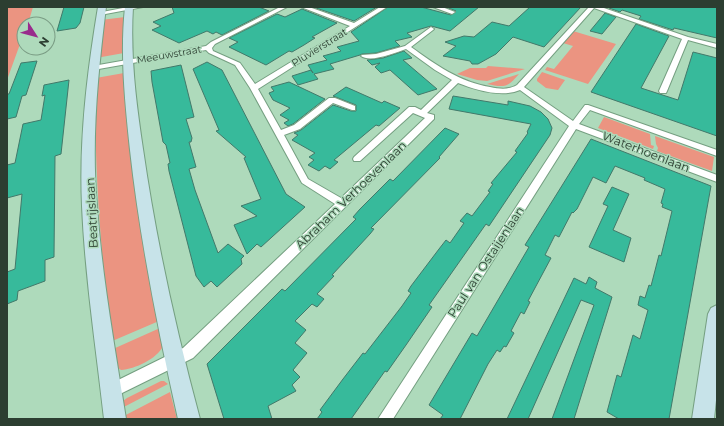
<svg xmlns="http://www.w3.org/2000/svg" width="724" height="426" viewBox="0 0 724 426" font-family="Montserrat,sans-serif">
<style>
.green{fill:#eb9481}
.building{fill:#37ba9b;stroke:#42796a}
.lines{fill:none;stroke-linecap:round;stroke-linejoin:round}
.street-casing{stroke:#759f81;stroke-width:2}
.secondary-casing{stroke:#759f81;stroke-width:2}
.street{fill:#fff;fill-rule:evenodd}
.secondary{fill:#c7e3e9;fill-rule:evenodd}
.labels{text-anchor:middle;stroke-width:3;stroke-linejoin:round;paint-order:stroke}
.far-street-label{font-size:10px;fill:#2c3e31;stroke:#aedabb}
.street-label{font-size:12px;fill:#2c3e31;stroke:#aedabb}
</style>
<rect width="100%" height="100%" fill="#aedabb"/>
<path class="green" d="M7 7H33L28 24H24V33L7 80Z
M125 17 124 53 96 58 101 20Z
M573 31 616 44 588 84 545 70 547 67 554 69 573 46 563 43Z
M488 66 525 69 487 81 477 80 457 74 470 68H486Z
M542 72 565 80 558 90 546 88 537 81V79Z
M124 73C128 156 143 239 159 321L110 342C102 253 93 167 96 78Z
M519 74C508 87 505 88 487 84Z
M604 117 650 134 651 145 654 146 653 149 598 128Z
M655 136 714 157 712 171 657 151 658 148 656 144Z
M160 328 163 346C157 359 135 369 121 370L117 367 113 349Z
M161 381H164L168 384 120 409 123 401 127 398Z
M170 392 177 419H120V418Z"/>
<path class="building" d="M64 7H84L80 23 76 28 57 31Z
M172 7H259L269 11 222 35 216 32 213 34 207 31 179 43 152 30 161 26 153 22 174 13Z
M313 7H377L354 21Z
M388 7H421L451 15 456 11 446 7H479L450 31 431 26 407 33 412 37 395 41 400 46 376 53 362 54 360 55 330 64 334 69 314 74 318 79 298 85 292 76 311 70 313 73 308 65 327 60 323 56 341 51 337 47 359 41 351 32Z
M530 7H581L544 47 513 37 496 54 478 64H472L470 61 443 56 456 46 445 42 464 36 474 37 492 22 509 26Z
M610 7H717V38L674 28 673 30 639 19 641 16 622 10 620 12 609 8Z
M302 9 337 23 312 37 315 38 304 45 292 52 289 51 266 65 229 47 238 42 229 38 277 14 285 17Z
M605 13 616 17 602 34 590 31Z
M636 24 669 36 641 88 678 100 693 52 717 58V136L591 92Z
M404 51 412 58 403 60 437 89 418 95 390 70 381 73 375 67 380 63 372 65 367 60 383 58Z
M37 61 26 95 22 96 16 117 7 119V94H9L21 63Z
M207 62 222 70 286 194 305 207 261 247 257 244 247 254 234 225 257 216 241 206 261 199 244 158 246 157 216 131 219 130 193 69Z
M181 65 194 117 186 119 192 138 191 142H189L196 167 189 169 195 190 218 253 228 244 244 256 241 259 242 264 217 287 211 281 204 287 196 276 169 171 168 164 170 163 166 145 163 142 152 82 151 71Z
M69 80 61 154 55 156 54 257 45 260V281L18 291 17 300 7 304V272L15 269 22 194 7 198V165L15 163 23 124 41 120 45 95 42 96 44 85Z
M289 82 325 99 293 124 288 126 284 123 289 120 280 115 290 108 273 100 269 93 274 91 271 87Z
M346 87 382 103 384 101 400 108 379 126 376 125 334 160 338 162 330 169 325 166 319 171 308 165 314 160 309 157 315 153 292 140 298 135 294 133 301 130 333 105 351 111H356V105L333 96Z
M453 96 508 105V101L530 106 541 112 548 119 552 128 550 135 489 226 486 224 429 305 432 307 406 345 387 372 385 371 351 419H317L322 412 320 410 343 379 363 353 365 354 402 306 411 293 408 291 411 286 439 249 446 240 450 243 464 223 460 221 467 213 472 216 490 192 488 191 493 184 491 183 517 152 515 151 528 133 527 132 531 124 449 109Z
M445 128 459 134 439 157 440 158 371 228 374 229 370 234 332 275 334 276 317 294 324 299 317 307 312 304 295 321 306 330 295 343 307 353 293 370 300 377 292 385 296 391 268 406 272 419H224L207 364 282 289 285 291 356 219 353 217 360 209 390 179 393 181Z
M591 139 711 186 669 419H619L607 412 617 375 621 377 633 335 640 339 648 310 638 305 640 296 645 298 649 285 651 286 659 255 661 256 672 211 662 207 663 204 661 203 665 189 644 180 645 178 615 166 606 183 593 177 577 209 573 213 572 212 559 237 555 235 545 255 551 258 528 301 530 302 524 314 521 312 511 331 514 333 506 347 504 346 500 352 497 350 488 364 460 419H440L443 415 429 405 472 333 477 336 529 247 525 245Z
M612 187 629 194 613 230 631 238 624 262 589 247 608 206 603 204Z
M589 277 597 282 595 288 612 297 574 419H552L594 305 581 300 528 419H507L574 278 586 284Z"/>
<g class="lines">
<defs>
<path id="street" d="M128 7H143L100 15 97 13Z
M280 7H287L215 44 212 48 213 51 240 63 255 84 350 26 301 7H309L354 23 380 7H387L258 89 281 130 294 125 329 98H335L355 106V110H352L333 103 300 129 284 135 308 179 341 198 425 118 413 113 360 161H354L353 159 354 157 409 107H415L421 110 452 80 435 70 406 49C395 53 370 63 361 56L362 55 376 54 405 46 431 27 434 29 433 30 411 47C436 65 460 82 490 87 500 89 508 90 517 85L589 7H601L688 37 717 44V48L688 40 667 91 666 93H660L659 91 682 39 594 8 524 87 573 121 585 105H588L717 150V156L590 110 579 124 717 175V182L576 129 393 419H378L569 126 520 90C501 98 476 90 458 83L427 113 434 115V119L193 358 116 396 111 398 106 396 104 391 106 386 183 348 335 204 302 183 250 88 235 65 209 53 206 50 93 70 89 68 93 66 206 46 211 42Z
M433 7H442L455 12 452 14Z"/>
<path id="secondary" d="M98 7H106C98 73 91 140 97 206 102 277 115 348 126 419H104C96 348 85 277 82 206 79 139 87 73 98 7Z
M125 7H133C130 55 136 102 143 149 156 240 176 330 200 419H178C158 330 140 240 130 150 125 102 120 55 125 7Z
M717 305V391L714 419H692L708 314 711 308Z"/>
</defs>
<use href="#street" class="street-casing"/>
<use href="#secondary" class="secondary-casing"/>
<use href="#street" class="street"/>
<use href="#secondary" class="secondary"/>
</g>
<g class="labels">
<g class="far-street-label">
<text transform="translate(319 47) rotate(-32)" y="4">Pluvierstraat</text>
<text transform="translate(169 54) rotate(-10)" y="4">Meeuwstraat</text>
</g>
<g class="street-label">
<text transform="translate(646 152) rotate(21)" y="4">Waterhoenlaan</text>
<text transform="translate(351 195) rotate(-44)" y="4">Abraham Verhoevenlaan</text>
<text transform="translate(92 213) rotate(-93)" y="4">Beatrijslaan</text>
<text transform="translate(486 262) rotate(-57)" y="4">Paul van Ostaijenlaan</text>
</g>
</g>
<rect width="724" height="426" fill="none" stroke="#2c3e31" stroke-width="16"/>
<g transform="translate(36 36) rotate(126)"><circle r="19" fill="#aedabb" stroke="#7a9c84"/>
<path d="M0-3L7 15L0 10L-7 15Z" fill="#992b8c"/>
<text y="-6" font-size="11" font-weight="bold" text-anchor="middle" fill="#2c3e31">N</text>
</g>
</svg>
